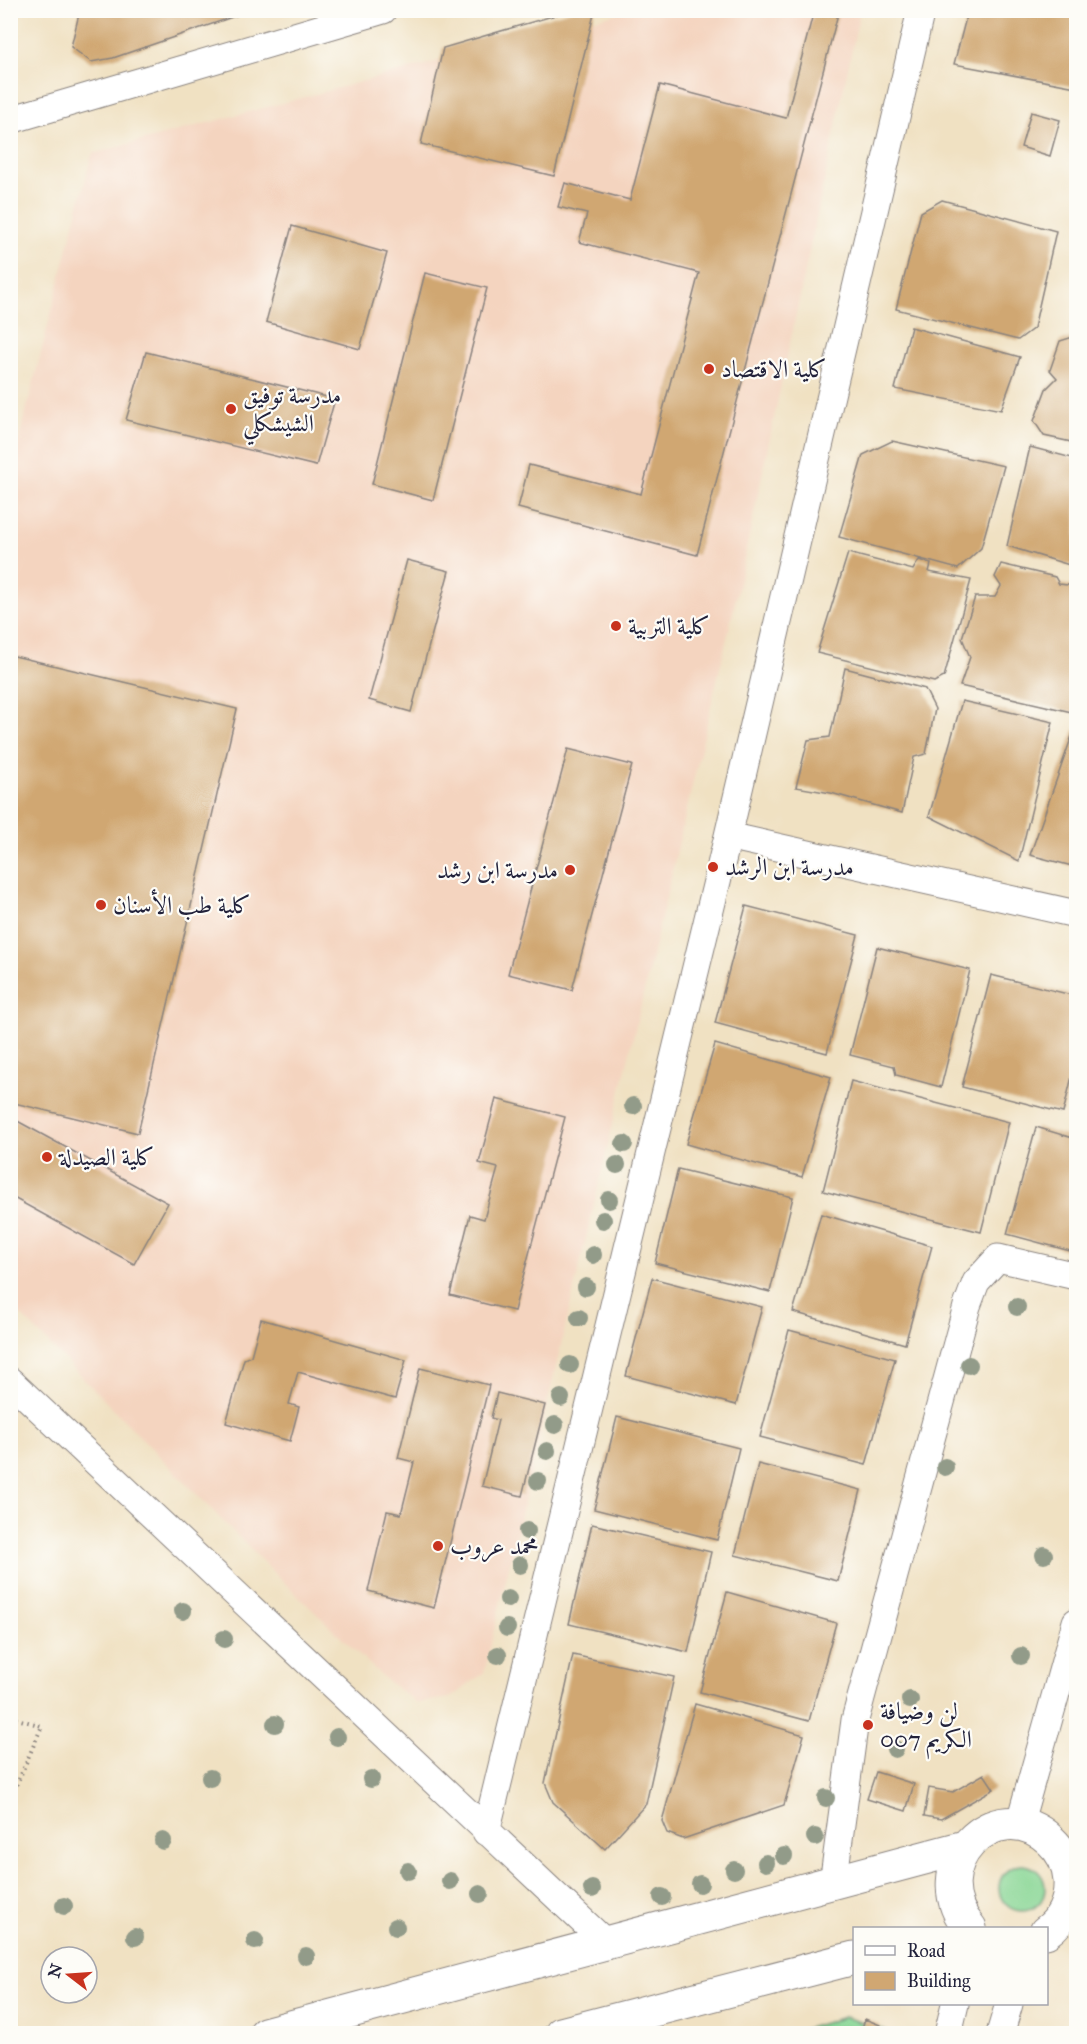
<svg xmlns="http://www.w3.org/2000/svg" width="1087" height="2044" viewBox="0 0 1087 2044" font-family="'IM FELL Great Primer',Amiri,serif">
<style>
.built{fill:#f4d4bf}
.green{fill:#88d694;stroke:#557c68;stroke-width:1.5}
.building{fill:#d0a772}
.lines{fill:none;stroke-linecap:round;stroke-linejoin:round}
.street-casing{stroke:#89827e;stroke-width:29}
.primary-casing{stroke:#89827e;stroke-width:35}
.path{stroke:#89827e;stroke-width:4;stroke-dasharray:1.5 4.5;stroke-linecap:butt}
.street{stroke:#fff;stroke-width:27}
.primary{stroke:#fff;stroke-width:33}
.tree{fill:#929b89}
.poi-dot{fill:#c8321e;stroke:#fdfcf7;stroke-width:2}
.labels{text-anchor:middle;stroke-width:4.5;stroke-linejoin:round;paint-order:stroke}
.poi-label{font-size:24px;fill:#22223b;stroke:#fdfcf7;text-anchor:start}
</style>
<rect width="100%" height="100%" fill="#fdfcf7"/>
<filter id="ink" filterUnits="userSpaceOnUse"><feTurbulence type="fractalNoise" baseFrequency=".0167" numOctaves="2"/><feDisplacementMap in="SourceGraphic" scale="12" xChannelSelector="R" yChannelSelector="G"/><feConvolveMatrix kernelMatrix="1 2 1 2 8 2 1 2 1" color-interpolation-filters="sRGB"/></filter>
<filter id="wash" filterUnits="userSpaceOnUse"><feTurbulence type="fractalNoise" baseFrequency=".008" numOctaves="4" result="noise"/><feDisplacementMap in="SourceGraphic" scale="24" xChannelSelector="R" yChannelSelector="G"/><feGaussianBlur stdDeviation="1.35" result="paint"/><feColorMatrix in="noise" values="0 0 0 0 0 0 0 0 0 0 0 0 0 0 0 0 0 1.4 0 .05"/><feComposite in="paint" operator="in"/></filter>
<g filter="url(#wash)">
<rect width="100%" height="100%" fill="#f0e1c2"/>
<path class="built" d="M626 11H860L733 612 484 1673 450 1698 417 1703 385 1679 275 1574 11 1305V470L92 154Z"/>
<path class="green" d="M999 1888a23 23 0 1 1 46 0a23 23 0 1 1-46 0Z
M844 2017 885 2030 889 2033 788 2034Z"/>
<g id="blocks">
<path class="building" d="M80 10H250V11L113 58 91 62 71 47Z
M573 10H595L554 176 421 144 443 48Z
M814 10H839L697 555 518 508 529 465 641 494 699 273 579 242 587 214 558 207 565 183 630 200 660 85 786 118Z
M968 10H1076V87L954 64Z
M1031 112 1060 120 1050 156 1021 147Z
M942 200 1056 231 1034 328 1018 340 896 309 921 212Z
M292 226 387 253 360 349 266 322Z
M425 273 487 288 433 500 372 484Z
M911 327 1020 357 1001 410 895 389Z
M1076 336V443L1044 436 1034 421 1046 389 1057 378 1050 370 1060 341Z
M146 352 335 399 316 466 126 420Z
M892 441 1004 466 981 548 958 569 839 537 863 455Z
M1030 447 1076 459V567L1007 546Z
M848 553 913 570 919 560 931 564 929 572 971 580 944 677 934 682 817 653Z
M407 560 449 571 411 712 369 700Z
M1001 564 1055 577 1059 584 1076 586V713L960 686 970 657 962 638 975 597H995L1001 586 995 577Z
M10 655 237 709 138 1133 10 1102Z
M845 668 925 689 935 709 926 754 914 757 902 813 831 793 796 787 808 740 830 737Z
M962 701 1053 722 1019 861 929 816Z
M1074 730H1076V867L1030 855Z
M568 749 632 765 572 990 508 974Z
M746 906 858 935 827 1053 715 1023Z
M877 947 970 970 941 1087 896 1075 894 1066 850 1055Z
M991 975 1076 996V1060L1063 1113 962 1087Z
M715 1044 831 1077 802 1177 686 1144Z
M851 1081 1009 1122 981 1232 823 1191Z
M496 1099 565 1117 514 1311 450 1295 470 1215 484 1219 498 1168 479 1163Z
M10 1117 168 1203 134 1264 10 1196Z
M1036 1127 1076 1139V1242L1074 1252 1007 1234Z
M678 1169 793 1197 770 1292 655 1263Z
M821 1214 932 1246 905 1344 793 1312Z
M652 1278 762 1307 736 1405 626 1376Z
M261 1319 406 1360 395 1399 298 1372 289 1404 299 1407 290 1441 226 1423 244 1359 251 1356Z
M789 1330 895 1359 866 1465 760 1437Z
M420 1368 489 1385 434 1608 368 1591 387 1511 401 1514 414 1462 398 1458Z
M497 1393 545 1405 522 1496 482 1486 498 1420 491 1418Z
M617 1417 739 1448 717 1540 594 1509Z
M758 1464 861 1490 838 1581 735 1555Z
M592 1524 711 1552 688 1652 569 1624Z
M727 1592 836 1623 809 1721 700 1692Z
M573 1655 674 1677 646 1804 605 1849 553 1802 545 1783Z
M695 1704 804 1735 784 1805 683 1839 667 1833 662 1821Z
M876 1772 914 1784 906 1811 867 1799Z
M984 1774 994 1789 941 1819 924 1816 929 1788 953 1792Z
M10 2015H11L17 2034H10Z
M865 2019 880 2025 877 2034H860Z"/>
</g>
</g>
<g filter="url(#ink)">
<use href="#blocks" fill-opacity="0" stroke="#89827e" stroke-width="1.5"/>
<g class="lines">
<defs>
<path id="street" d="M10 120 383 10
M728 836 1076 914
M10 1381 607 1944
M1019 1825 1076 1622
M486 1832 728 836 921 10
M833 1884 855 1720 967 1306 976 1282 998 1258 1076 1276
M948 2034 955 2004
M1000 2034 1009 2004"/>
<path id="primary" d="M970 1928C919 1868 995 1789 1050 1840 1062 1851 1069 1864 1070 1880 1071 1901 1063 1920 1046 1932
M265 2034 965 1847
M561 2034 854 1958"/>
</defs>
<use href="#street" class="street-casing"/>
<use href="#primary" class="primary-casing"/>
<path class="path" d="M10 1717 42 1726 10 1800"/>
<use href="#street" class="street"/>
<use href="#primary" class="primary"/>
</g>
<g class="tree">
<circle cx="633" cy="1106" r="9"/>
<circle cx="624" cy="1144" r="9"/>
<circle cx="617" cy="1165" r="9"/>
<circle cx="609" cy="1200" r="9"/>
<circle cx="603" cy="1220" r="9"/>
<circle cx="593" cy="1255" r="9"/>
<circle cx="586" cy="1287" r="9"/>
<circle cx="1017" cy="1307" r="9"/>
<circle cx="579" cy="1318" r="9"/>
<circle cx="570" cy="1365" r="9"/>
<circle cx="969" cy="1365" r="9"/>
<circle cx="561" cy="1398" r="9"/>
<circle cx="555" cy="1425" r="9"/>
<circle cx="547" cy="1451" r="9"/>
<circle cx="945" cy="1467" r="9"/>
<circle cx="538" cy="1481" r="9"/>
<circle cx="527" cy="1531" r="9"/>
<circle cx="1044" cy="1555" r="9"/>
<circle cx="520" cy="1565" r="9"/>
<circle cx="508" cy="1599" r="9"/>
<circle cx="183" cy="1611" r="9"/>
<circle cx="507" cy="1628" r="9"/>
<circle cx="224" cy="1639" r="9"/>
<circle cx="498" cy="1655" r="9"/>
<circle cx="1021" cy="1656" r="9"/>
<circle cx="910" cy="1700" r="9"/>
<circle cx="275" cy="1724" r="9"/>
<circle cx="337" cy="1737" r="9"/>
<circle cx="895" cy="1749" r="9"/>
<circle cx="210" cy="1778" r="9"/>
<circle cx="371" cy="1779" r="9"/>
<circle cx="826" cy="1798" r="9"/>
<circle cx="815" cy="1837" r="9"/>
<circle cx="163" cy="1841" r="9"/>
<circle cx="784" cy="1856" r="9"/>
<circle cx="766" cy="1863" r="9"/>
<circle cx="734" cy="1870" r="9"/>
<circle cx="408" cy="1871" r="9"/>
<circle cx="450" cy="1881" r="9"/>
<circle cx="700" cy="1884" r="9"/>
<circle cx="592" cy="1889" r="9"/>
<circle cx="480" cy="1894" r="9"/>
<circle cx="662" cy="1897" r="9"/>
<circle cx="64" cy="1906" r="9"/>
<circle cx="396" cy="1927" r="9"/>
<circle cx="135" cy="1937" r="9"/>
<circle cx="255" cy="1941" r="9"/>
<circle cx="306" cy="1956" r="9"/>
</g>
</g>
<g class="poi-dot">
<circle cx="709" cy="369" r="6"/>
<circle cx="231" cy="409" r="6"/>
<circle cx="616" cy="626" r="6"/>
<circle cx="713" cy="867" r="6"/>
<circle cx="570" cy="870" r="6"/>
<circle cx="101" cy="905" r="6"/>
<circle cx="47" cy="1157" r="6"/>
<circle cx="438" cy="1546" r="6"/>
<circle cx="868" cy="1725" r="6"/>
</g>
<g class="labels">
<g class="poi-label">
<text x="721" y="377">كلية الاقتصاد</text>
<text x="243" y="403">مدرسة توفيق<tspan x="243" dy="28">الشيشكلي</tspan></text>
<text x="628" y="634">كلية التربية</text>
<text x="725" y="875">مدرسة ابن الرشد</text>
<text x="558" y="878" text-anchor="end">مدرسة ابن رشد</text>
<text x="113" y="913">كلية طب الأسنان</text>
<text x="59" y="1165">كلية الصيدلة</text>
<text x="450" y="1554">محمد عروب</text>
<text x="880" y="1719">لن وضيافة<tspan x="880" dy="28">الكريم 007</tspan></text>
</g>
</g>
<rect width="1087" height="2044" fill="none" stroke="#fdfcf7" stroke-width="36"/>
<rect x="853" y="1927" width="195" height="78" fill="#fdfcf7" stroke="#a5a5ac" stroke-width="1.5"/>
<rect x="865" y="1946" width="30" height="9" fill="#ffffff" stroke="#a5a5ac" stroke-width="1.5"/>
<text x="907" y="1957" font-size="18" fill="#22223b">Road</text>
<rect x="865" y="1972" width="30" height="18" fill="#d0a772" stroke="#a5a5ac" stroke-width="1.5"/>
<text x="907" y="1987" font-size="18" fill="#22223b">Building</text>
<g transform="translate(69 1975) rotate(287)"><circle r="28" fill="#fdfcf7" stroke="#a5a5ac" stroke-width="1.5"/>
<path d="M0-4.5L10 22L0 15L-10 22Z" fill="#c8321e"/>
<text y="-9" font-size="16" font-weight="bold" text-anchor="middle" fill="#22223b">N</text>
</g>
</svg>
